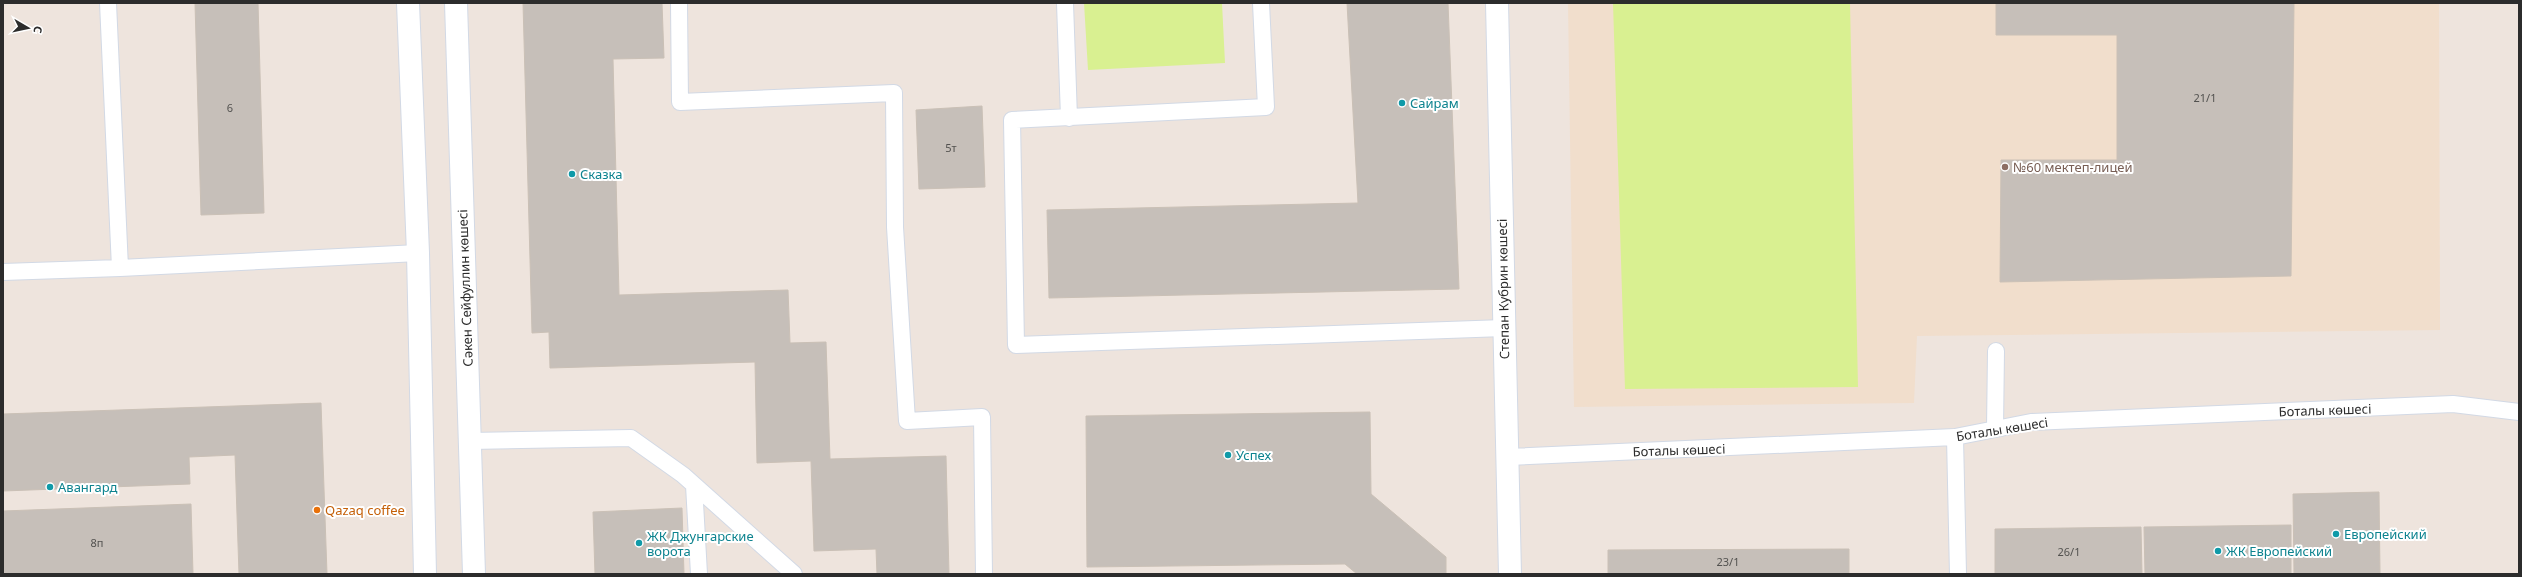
<svg xmlns="http://www.w3.org/2000/svg" width="2522" height="577" viewBox="0 0 2522 577" font-family="'Noto Sans',sans-serif">
<style>
.education{fill:#f1decc}
.pitch{fill:#d9f091}
.building{fill:#c6bfb9;stroke:#cac0b6}
.lines{fill:none;stroke-linecap:round;stroke-linejoin:round}
.service-casing{stroke:#d2d9e5;stroke-width:18}
.minor-casing{stroke:#d2d9e5;stroke-width:24}
.secondary-casing{stroke:#d2d9e5;stroke-width:24}
.service{stroke:#fff;stroke-width:16}
.minor{stroke:#fff;stroke-width:22}
.secondary{stroke:#fff;stroke-width:22}
.culture-dot{fill:#0f9aa8;stroke:#fff;stroke-width:1.5}
.education-dot{fill:#8d6e63;stroke:#fff;stroke-width:1.5}
.food-dot{fill:#e8710a;stroke:#fff;stroke-width:1.5}
.labels{text-anchor:middle;stroke-width:4;stroke-linejoin:round;paint-order:stroke}
.number-label{font-size:11px;fill:#52514f}
.culture-label{font-size:13px;fill:#0d838f;stroke:#fff;text-anchor:start}
.education-label{font-size:13px;fill:#785e54;stroke:#fff;text-anchor:start}
.street-label{font-size:13px;fill:#2c2c2c;stroke:#fff}
.food-label{font-size:13px;fill:#c56008;stroke:#fff;text-anchor:start}
</style>
<rect width="100%" height="100%" fill="#eee4dd"/>
<path class="education" d="M1568 3H2439L2440 330 1917 336 1914 403 1574 407Z"/>
<path class="pitch" d="M1084 3H1222L1225 63 1088 70Z
M1613 3H1850L1858 387 1625 389Z"/>
<path class="building" d="M195 3H258L264 213 201 215Z
M523 3H662L664 58 613 59 619 295 788 290 790 343 826 342 830 459 946 456 949 574H877L876 549 814 551 811 461 757 463 755 362 550 368 549 332 532 333Z
M1347 3H1448L1459 289 1049 298 1047 210 1358 203Z
M1996 3H2294L2291 276 2000 282 2001 160H2117V35H1996Z
M982 106 985 187 919 189 916 110Z
M321 403 327 574H239L235 455 189 457 190 484 3 491V414Z
M1370 412 1371 494 1446 557V574H1357L1345 564 1087 567 1086 416Z
M2379 492 2380 574H2294L2293 494Z
M191 504 193 574H3V511Z
M682 508 684 574H595L593 512Z
M2291 525V574H2145L2144 527Z
M2141 527 2142 574H1995V529Z
M1849 549V574H1608V550Z"/>
<g class="lines">
<defs>
<path id="service" d="M679 3 680 102 894 93 895 227 907 421 982 417 984 574
M1065 3 1069 118
M1261 3 1266 107 1012 120 1016 345 1504 328
M120 268 418 253
M3 272 120 268 108 3
M1995 429 1996 351
M1955 437 1958 574
M470 441 631 438 683 475 794 574
M1508 457 1955 437 2031 422 2453 404 2519 412
M694 485 699 574"/>
<path id="minor" d="M1497 3 1510 574"/>
<path id="secondary" d="M408 3 418 253 425 574
M456 3 474 574"/>
</defs>
<use href="#service" class="service-casing"/>
<use href="#minor" class="minor-casing"/>
<use href="#secondary" class="secondary-casing"/>
<use href="#service" class="service"/>
<use href="#minor" class="minor"/>
<use href="#secondary" class="secondary"/>
</g>
<g class="culture-dot">
<circle cx="1402" cy="103" r="4"/>
<circle cx="572" cy="174" r="4"/>
<circle cx="1228" cy="455" r="4"/>
<circle cx="50" cy="487" r="4"/>
<circle cx="2336" cy="534" r="4"/>
<circle cx="639" cy="543" r="4"/>
<circle cx="2218" cy="551" r="4"/>
</g>
<circle class="education-dot" cx="2005" cy="167" r="4"/>
<circle class="food-dot" cx="317" cy="510" r="4"/>
<g class="labels">
<g class="number-label">
<text x="2205" y="102">21/1</text>
<text x="230" y="112">6</text>
<text x="951" y="152">5т</text>
<text x="97" y="547">8п</text>
<text x="2069" y="556">26/1</text>
<text x="1728" y="566">23/1</text>
</g>
<g class="culture-label">
<text x="1410" y="108">Сайрам</text>
<text x="580" y="179">Сказка</text>
<text x="1236" y="460">Успех</text>
<text x="58" y="492">Авангард</text>
<text x="2344" y="539">Европейский</text>
<text x="647" y="541">ЖК Джунгарские<tspan x="647" dy="15">ворота</tspan></text>
<text x="2226" y="556">ЖК Европейский</text>
</g>
<g class="education-label">
<text x="2013" y="172">№60 мектеп-лицей</text>
</g>
<g class="street-label">
<text transform="translate(465 288) rotate(-92)" y="5">Сәкен Сейфуллин көшесі</text>
<text transform="translate(1503 289) rotate(-91)" y="5">Степан Кубрин көшесі</text>
<text transform="translate(2325 410) rotate(-2)" y="5">Боталы көшесі</text>
<text transform="translate(2002 429) rotate(-9)" y="5">Боталы көшесі</text>
<text transform="translate(1679 450) rotate(-2)" y="5">Боталы көшесі</text>
</g>
<g class="food-label">
<text x="325" y="515">Qazaq coffee</text>
</g>
</g>
<rect width="2522" height="577" fill="none" stroke="#2c2c2c" stroke-width="8"/>
<g transform="translate(28 28) rotate(99)" stroke="#ffffff" stroke-width="3" paint-order="stroke">
<path d="M0-3L7 15L0 10L-7 15Z" fill="#2c2c2c"/>
<text y="-6" font-size="11" font-weight="bold" text-anchor="middle" fill="#2c2c2c">С</text>
</g>
</svg>
